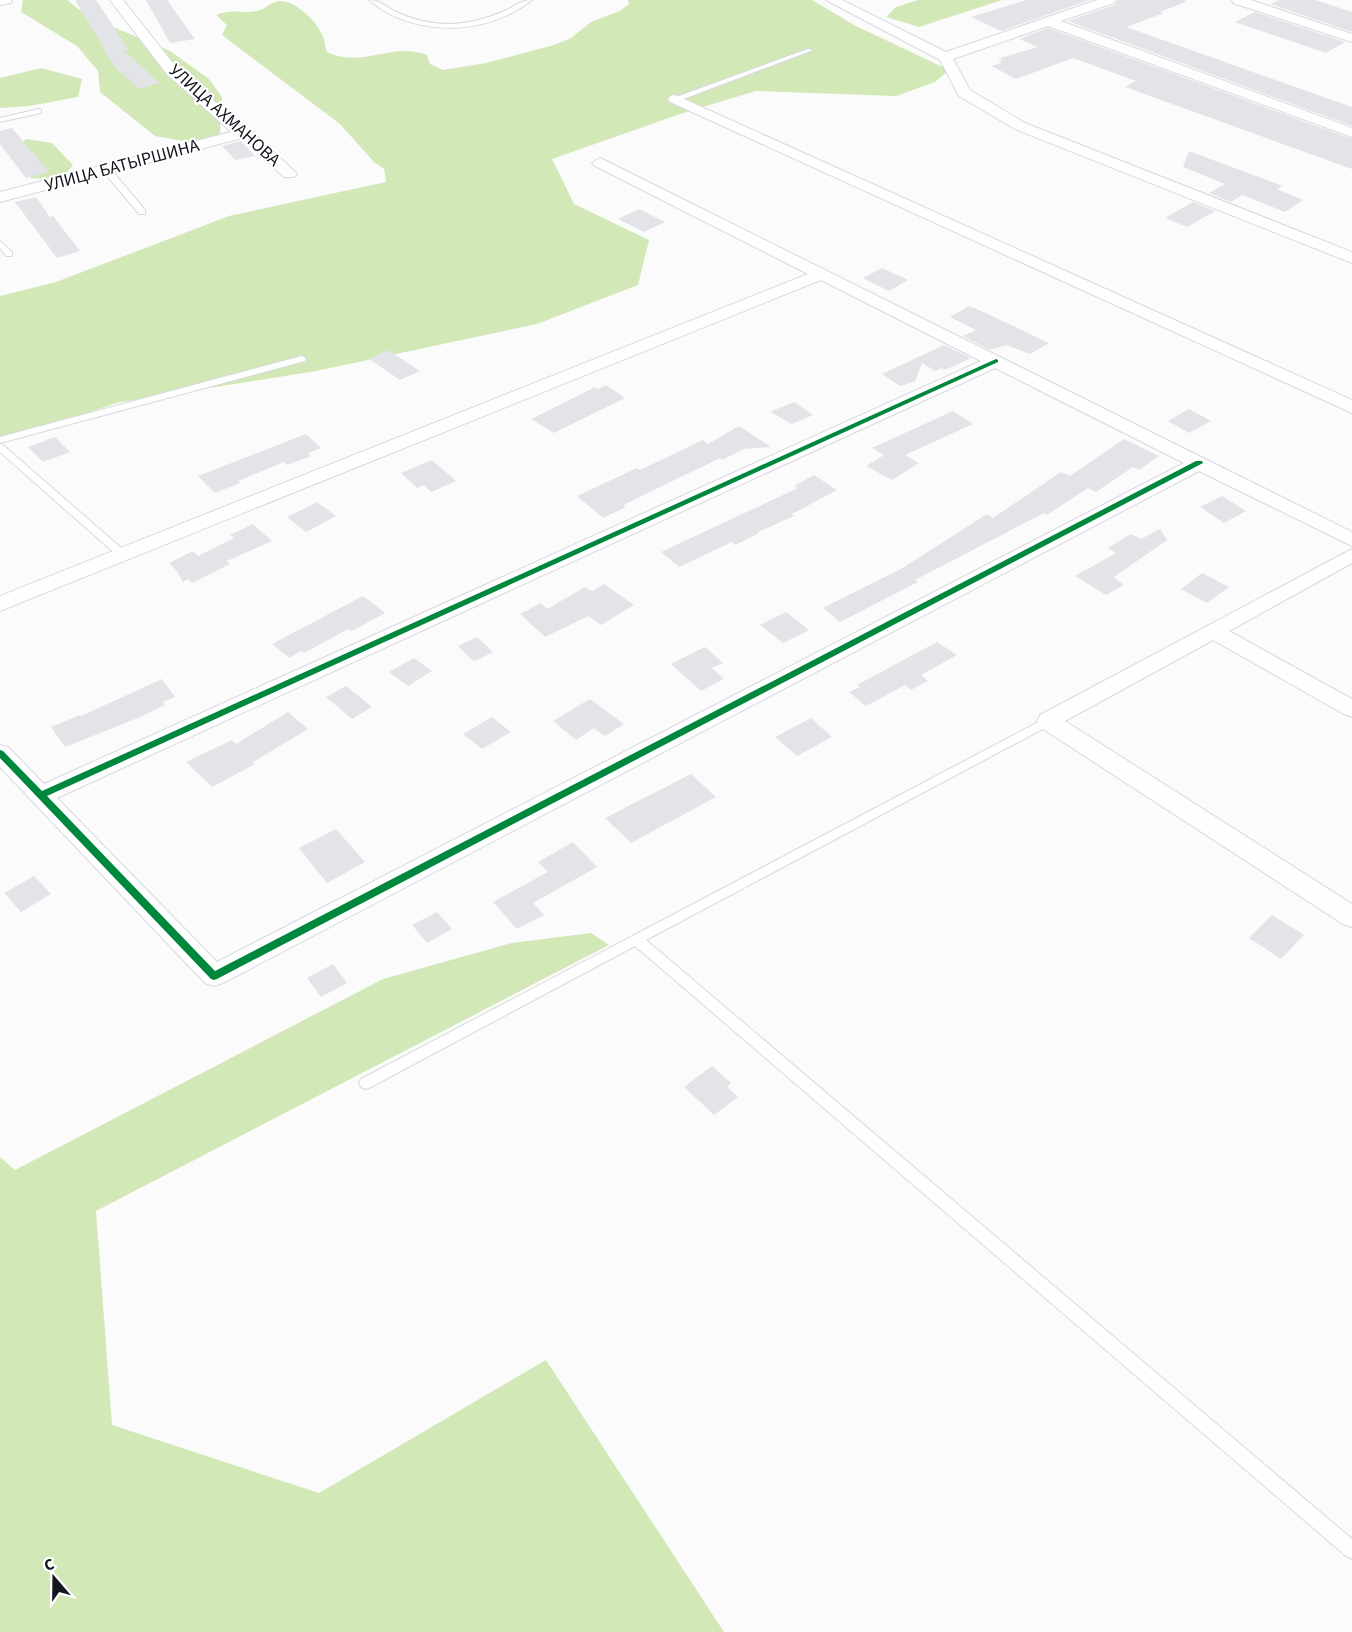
<svg xmlns="http://www.w3.org/2000/svg" width="1352" height="1632" viewBox="0 0 1352 1632" font-family="'Source Sans 3',sans-serif">
<style>
.forest{fill:#d2e8b6}
.building{fill:#e2e4e7}
.lines{fill:none;stroke-linecap:round;stroke-linejoin:round}
.service-casing{stroke:#d8d9df;stroke-width:2}
.minor-casing{stroke:#d8d9df;stroke-width:2}
.service{fill:#fefefe;fill-rule:evenodd}
.minor{fill:#fefefe;fill-rule:evenodd}
.cycleway-casing{stroke:#fff;stroke-width:4}
.cycleway{fill:#00873e;fill-rule:evenodd}
.labels{text-anchor:middle;stroke-width:4.5;stroke-linejoin:round;paint-order:stroke}
.far-street-label{font-size:18px;fill:#14151e;stroke:#fff}
</style>
<rect width="100%" height="100%" fill="#fbfbfb"/>
<path class="forest" d="M23 0H67L87 16 170 51 209 79 222 97 220 133 205 145 155 136 100 92 98 71 77 46 21 12Z
M628 0H812L854 25 949 70 935 82 896 96 756 91 683 113 552 159 574 204 649 240 638 285 537 324 316 371 116 403 0 443V296L56 282 229 216 386 182 384 169 374 162 340 124 222 35 227 25 216 15C231 8 243 14 258 11 265 9 271 2 279 1 296 0 319 23 324 39 325 44 325 47 327 52 363 69 393 41 427 55L430 64 443 70 486 63 554 45 571 38 591 22 620 11 629 4Z
M918 0H1002L919 27 886 17 896 7Z
M41 68 82 79 78 97 29 106 0 108V78Z
M27 139 52 143 73 165 61 180 31 178 10 149Z
M591 933 609 945 96 1211 112 1425 319 1493 546 1360 724 1632H0V1157L15 1170 383 979 512 943Z"/>
<path class="building" d="M75 0H96L129 50 124 51 160 83 139 89 114 66Z
M146 0H167L195 39 170 43Z
M1026 0H1090L1001 31 971 17Z
M1117 0H1185L1186 2 1160 12 1164 13 1126 27 1352 107V126L1068 21 1115 5Z
M1280 0H1315L1352 12V32L1271 4Z
M1255 12 1345 42 1326 53 1235 22Z
M1048 28 1352 139V169L1125 87 1136 81 1073 58 1016 79 991 66 1002 63 998 61 1003 60 1000 58 1038 47 1019 39Z
M12 128 49 172 26 178 0 144V131Z
M241 141 255 156 235 160 222 146Z
M1189 151 1283 186 1277 189 1303 200 1285 212 1242 195 1231 202 1209 193 1225 184 1183 167Z
M36 197 50 217 53 216 80 251 57 258 15 202Z
M1193 202 1215 211 1187 227 1165 218Z
M639 209 665 222 644 232 618 219Z
M882 268 908 280 889 291 863 278Z
M969 306 977 309 1049 343 1030 354 1006 345 990 350 963 336 976 330 950 317Z
M944 345 971 358 945 370 942 368 935 371 922 363 915 381 900 386 882 374Z
M388 350 420 371 400 380 369 359Z
M606 385 625 398 554 433 531 419 595 387 598 389Z
M794 402 813 415 792 424 770 412Z
M1189 409 1211 421 1189 433 1168 421Z
M953 411 973 424 905 455 919 463 892 480 866 466 884 455 872 448Z
M739 426 771 447 744 449 722 460 720 458 623 505 626 507 603 518 577 496 637 468 640 470 703 440 708 444Z
M306 434 321 448 308 453 311 456 287 465 284 462 238 481 240 483 215 493 198 476Z
M55 437 70 452 43 462 28 447Z
M1124 439 1159 456 1139 470 1133 467 1096 492 1088 488 1047 515 1044 513 915 580 918 582 840 622 823 608 901 569 987 514 993 518 1061 472 1070 476Z
M432 460 456 481 431 492 424 485 417 488 401 473Z
M814 475 837 490 792 514 794 516 758 532 759 533 735 545 732 542 679 567 661 552 798 488 794 486Z
M1222 496 1246 511 1224 523 1200 507Z
M317 502 336 516 306 532 287 517Z
M253 524 272 541 227 561 230 564 192 583 188 579 183 582 177 571 169 563 193 551 198 556 234 538 230 535Z
M1160 529 1167 540 1114 577 1124 585 1106 595 1075 576 1116 553 1108 548 1131 534 1141 539Z
M1202 573 1229 587 1207 603 1181 589Z
M604 584 634 605 601 625 588 616 545 637 520 614 541 603 547 609 585 587 592 591Z
M363 596 385 613 352 631 348 629 304 653 301 651 289 658 272 644Z
M786 612 809 630 783 643 760 625Z
M477 637 493 652 477 660H472L458 646Z
M937 642 957 655 921 675 928 681 911 690 905 685 866 706 849 692 860 687 857 685Z
M705 647 723 663 712 668 724 679 701 691 671 664Z
M414 658 432 671 408 686 389 672Z
M162 679 175 697 163 702 165 705 140 717 65 747 51 727 80 715 81 716Z
M346 686 372 707 352 719 326 697Z
M590 699 624 724 605 736 594 728 576 740 553 721Z
M288 712 308 729 253 762 255 764 212 787 186 762 232 740 236 744Z
M492 717 511 732 482 749 463 734Z
M811 718 832 737 797 756 775 737Z
M691 774 716 797 631 843 605 818Z
M336 829 365 862 327 883 299 848Z
M573 842 597 867 533 903 544 915 517 929 493 902 548 872 538 862Z
M34 876 51 894 21 912 4 893Z
M437 912 452 929 427 943 412 925Z
M1272 915 1304 935 1281 959 1249 938Z
M333 964 347 983 321 997 307 978Z
M712 1066 731 1083 727 1087 738 1097 714 1115 684 1087Z"/>
<g class="lines">
<defs>
<path id="service" d="M369 0C379 0 385 6 394 11 411 19 429 24 448 24 468 24 489 18 507 10 516 5 522 0 532 0 487 36 413 38 369 0Z
M808 49 813 50 678 101 671 99Z
M38 109H41V113L0 122V118Z
M103 167H109L145 210V214H139L103 171Z
M0 241 12 252V256H6L0 248Z
M302 356 306 359 305 361 0 443V437Z
M0 444 3 445 127 553V557H119L0 452Z
M1048 717 1054 721 1052 724 646 940 1352 1539V1559L1346 1556 635 946 371 1087 366 1089 361 1087 359 1083 361 1079Z"/>
<path id="minor" d="M0 0H12L11 3 0 5Z
M110 0H123L176 67 245 129 253 132 294 171 297 174 294 177H284L242 138 0 202V192L231 132 166 73Z
M826 0H842L946 52 1097 0H1115L1114 3 1061 21 1352 128V137L1048 26 953 59 970 90 1025 123 1352 252V263L1015 129 959 96 940 60Z
M1232 0H1251L1352 34V42L1233 3Z
M675 95 1352 400V413L670 102 668 99 670 96Z
M600 158 1352 532V546L1199 471 223 983 214 986 205 983 0 767V745L8 747 44 784 981 361 821 280 0 611V596L808 274 595 166 592 163ZM995 368 1184 463 217 962 57 798Z
M1352 549V563L1229 631 1352 699V717L1344 714 1213 640 1065 721 1352 904V927L1343 924 1040 727 1037 721 1040 715Z"/>
</defs>
<use href="#service" class="service-casing"/>
<use href="#minor" class="minor-casing"/>
<use href="#service" class="service"/>
<use href="#minor" class="minor"/>
<defs>
<path id="cycleway" d="M996 359 998 360V362L47 796 215 971 1196 461H1202L1203 463 217 979 214 980 211 979 0 758V750L3 751 42 791Z"/>
</defs>
<use href="#cycleway" class="cycleway-casing"/>
<use href="#cycleway" class="cycleway"/>
</g>
<g class="labels">
<g class="far-street-label">
<text transform="translate(225 115) rotate(42)" y="6">УЛИЦА АХМАНОВА</text>
<text transform="translate(122 165) rotate(-15)" y="6">УЛИЦА БАТЫРШИНА</text>
</g>
</g>
<g transform="translate(54 1578) rotate(340)" stroke="#ffffff" stroke-width="4.5" paint-order="stroke">
<path d="M0-4.5L10 22L0 15L-10 22Z" fill="#14151e"/>
<text y="-9" font-size="16" font-weight="bold" text-anchor="middle" fill="#14151e">С</text>
</g>
</svg>
